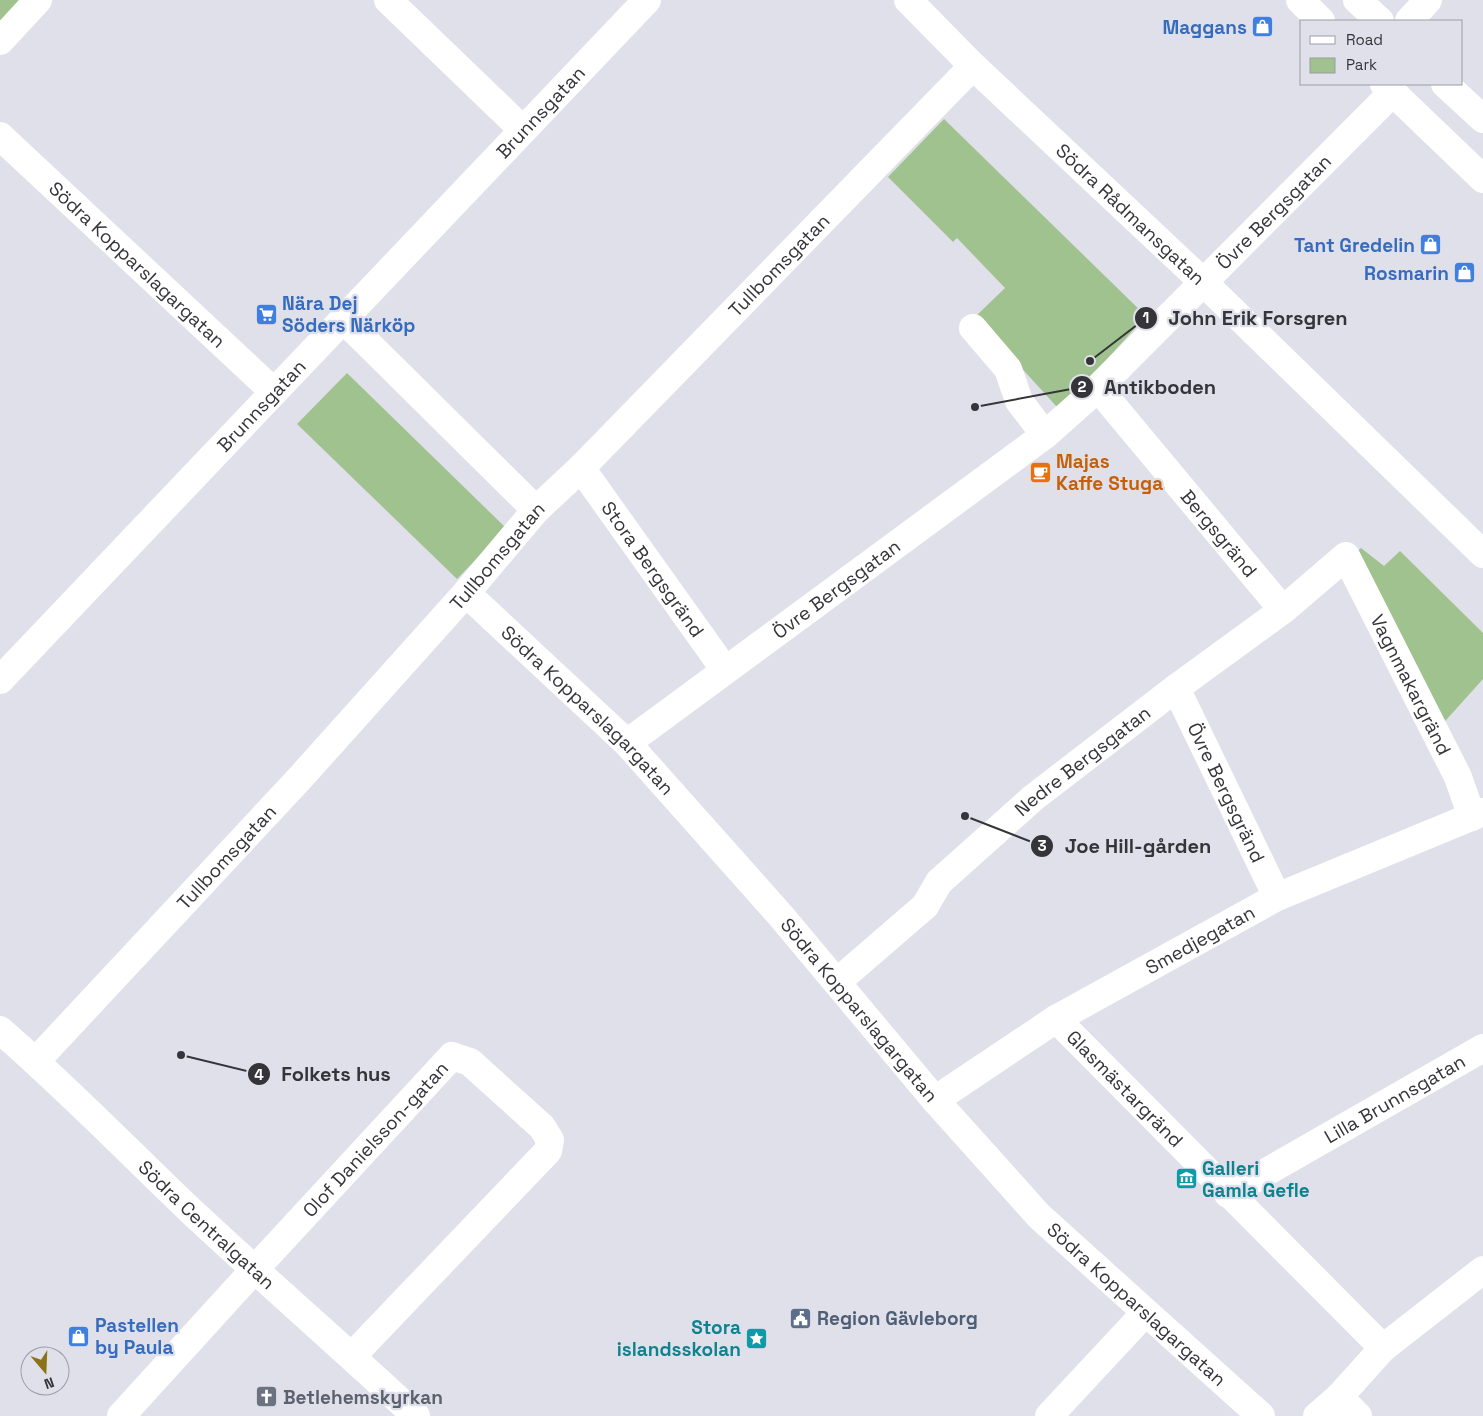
<svg xmlns="http://www.w3.org/2000/svg" width="1483" height="1416" viewBox="0 0 1483 1416" font-family="'Space Grotesk',sans-serif">
<style>
.green{fill:#a0c28e}
.lines{fill:none;stroke-linecap:round;stroke-linejoin:round}
.minor{stroke:#fff;stroke-width:28}
.tertiary{stroke:#fff;stroke-width:28}
.labels{text-anchor:middle;stroke-width:4.5;stroke-linejoin:round;paint-order:stroke}
.shop-label{font-size:19px;font-weight:bold;fill:#366cbe;stroke:#e0e0eb;text-anchor:end}
.street-label{font-size:19px;fill:#353539;stroke:#e0e0eb}
.food-label{font-size:19px;font-weight:bold;fill:#c56008;stroke:#e0e0eb;text-anchor:start}
.culture-label{font-size:19px;font-weight:bold;fill:#0d838f;stroke:#e0e0eb;text-anchor:start}
.service-label{font-size:19px;font-weight:bold;fill:#4e5e75;stroke:#e0e0eb;text-anchor:start}
.worship-label{font-size:19px;font-weight:bold;fill:#5b616d;stroke:#e0e0eb;text-anchor:start}
.leader{fill:none;stroke:#353539;stroke-width:2}
.callout-dot{fill:#353539;stroke:#e0e0eb;stroke-width:2}
.mark-label{font-size:15px;text-anchor:middle;font-weight:bold;fill:#fff}
.callout-label{font-size:20px;text-anchor:middle;font-weight:bold;fill:#353539;stroke:#e0e0eb;stroke-width:4.5;stroke-linejoin:round;paint-order:stroke}
</style>
<rect width="100%" height="100%" fill="#e0e0eb"/>
<path class="green" d="M0 0H23L0 26Z
M944 119 1146 316 1091 377 1057 407 975 317 1005 288 957 238 953 242 888 177Z
M347 373 506 528 457 579 297 424Z
M1361 548 1384 566 1400 551 1483 633V679L1438 729 1350 557Z"/>
<g class="lines">
<g class="minor">
<path d="M388 0 523 130"/>
<path id="s1" d="M908 0 973 66 1203 282 1483 554"/>
<path d="M1409 21 1428 0"/>
<path d="M0 41 38 0"/>
<path id="s2" d="M0 136 274 392"/>
<path d="M343 319 536 510"/>
<path d="M973 328 1008 369 1019 401 1045 435"/>
<path id="s3" d="M1098 388 1283 610"/>
<path id="s4" d="M581 468 725 670"/>
<path id="s5" d="M466 593 627 743 781 916 935 1100 1039 1216 1261 1416"/>
<path id="s6" d="M0 680 647 0"/>
<path id="s7" d="M1176 688 1277 897"/>
<path id="s8" d="M627 743 1045 435 1098 388 1393 92"/>
<path id="s9" d="M837 982 925 906 939 882 1033 798 1176 688 1283 610 1346 556 1458 777 1472 817"/>
<path id="s10" d="M1056 1019 1383 1348"/>
<path id="s11" d="M0 1030C67 1088 128 1151 192 1212 266 1281 342 1347 416 1416"/>
<path id="s12" d="M36 1061 300 778 466 593 536 510 581 468 973 66"/>
<path id="s13" d="M935 1100 1056 1019 1277 897 1483 812"/>
<path id="s14" d="M1228 1194 1483 1048"/>
<path d="M1339 1397 1358 1416"/>
<path id="s15" d="M121 1416 254 1270 452 1056 470 1062 542 1127 550 1140 548 1151 352 1356"/>
<path d="M1049 1416 1145 1313"/>
<path d="M1317 1416 1339 1397 1383 1348 1483 1270"/>
</g>
<path class="tertiary" d="M1300 0 1321 21
M1357 0 1380 21
M1384 84 1483 179
M1445 84 1483 119"/>
</g>
<defs>
<symbol id="shop-square" viewBox="-11 -11 22 22"><rect x="-9" y="-9" width="18" height="18" rx="4" fill="#3f7fe0" stroke="#e0e0eb"/><path d="M-5-2.5h2.3a2.7 3.5 0 0 1 5.4 0H5L5.5 6h-11ZM-1.5-2.5h3a1.5 2.3 0 0 0-3 0Z" fill="#fff"/></symbol>
<symbol id="supermarket-square" viewBox="-11 -11 22 22"><rect x="-9" y="-9" width="18" height="18" rx="4" fill="#3f7fe0" stroke="#e0e0eb"/><path d="M-6-5.5h2.5l.6 2H6L4.5 2H-2.5L-4.4-4H-6ZM-1.5 3.2a1.3 1.3 0 1 0 .1 0ZM3 3.2a1.3 1.3 0 1 0 .1 0Z" fill="#fff"/></symbol>
<symbol id="cafe-square" viewBox="-11 -11 22 22"><rect x="-9" y="-9" width="18" height="18" rx="4" fill="#e8710a" stroke="#e0e0eb"/><path d="M-5.5-4.5H6V0H3Q3 3.5 0 3.5H-2.5Q-5.5 3.5-5.5 0ZM3-3.2v2h1.7v-2ZM-6 4.5H4V6H-6Z" fill="#fff"/></symbol>
<symbol id="museum-square" viewBox="-11 -11 22 22"><rect x="-9" y="-9" width="18" height="18" rx="4" fill="#0f9aa8" stroke="#e0e0eb"/><path d="M0-6L6-3V-2H-6V-3ZM-5-1h2V3h-2ZM-1-1h2V3h-2ZM3-1h2V3H3ZM-6 4H6V6H-6Z" fill="#fff"/></symbol>
<symbol id="civic-square" viewBox="-11 -11 22 22"><rect x="-9" y="-9" width="18" height="18" rx="4" fill="#5c6f8a" stroke="#e0e0eb"/><path d="M-.6-6.5H3V-4.5H.6V-3L4-1V1h2V6H-6V1h2V-1L-.6-3ZM-1.2 2.5V6h2.4V2.5Z" fill="#fff"/></symbol>
<symbol id="sight-square" viewBox="-11 -11 22 22"><rect x="-9" y="-9" width="18" height="18" rx="4" fill="#0f9aa8" stroke="#e0e0eb"/><path d="M0-6L1.8-2.2L6-1.7L2.9 1.2L3.7 5.4L0 3.3L-3.7 5.4L-2.9 1.2L-6-1.7L-1.8-2.2Z" fill="#fff"/></symbol>
<symbol id="church-square" viewBox="-11 -11 22 22"><rect x="-9" y="-9" width="18" height="18" rx="4" fill="#6b7280" stroke="#e0e0eb"/><path d="M-1.2-6h2.4v3.5h3.3v2.4h-3.3V6h-2.4V-.1h-3.3v-2.4h3.3Z" fill="#fff"/></symbol>
</defs>
<g fill-rule="evenodd">
<use href="#shop-square" x="1250" y="14" width="25" height="25"/>
<use href="#shop-square" x="1418" y="232" width="25" height="25"/>
<use href="#shop-square" x="1452" y="260" width="25" height="25"/>
<use href="#supermarket-square" x="254" y="302" width="25" height="25"/>
<use href="#cafe-square" x="1028" y="460" width="25" height="25"/>
<use href="#museum-square" x="1174" y="1166" width="25" height="25"/>
<use href="#civic-square" x="788" y="1306" width="25" height="25"/>
<use href="#shop-square" x="66" y="1324" width="25" height="25"/>
<use href="#sight-square" x="744" y="1326" width="25" height="25"/>
<use href="#church-square" x="254" y="1384" width="25" height="25"/>
</g>
<g class="labels">
<g class="shop-label">
<text x="1247" y="34">Maggans</text>
<text x="1415" y="252">Tant Gredelin</text>
<text x="1449" y="280">Rosmarin</text>
<text x="282" y="310" text-anchor="start">Nära Dej<tspan x="282" dy="22">Söders Närköp</tspan></text>
<text x="95" y="1332" text-anchor="start">Pastellen<tspan x="95" dy="22">by Paula</tspan></text>
</g>
<g class="street-label">
<text dy="7" stroke="none"><textPath href="#s6" startOffset="784">Brunnsgatan</textPath></text>
<text dy="7" stroke="none"><textPath href="#s8" startOffset="839">Övre Bergsgatan</textPath></text>
<text dy="7" stroke="none"><textPath href="#s1" startOffset="309">Södra Rådmansgatan</textPath></text>
<text dy="7" stroke="none"><textPath href="#s2" startOffset="188">Södra Kopparslagargatan</textPath></text>
<text dy="7" stroke="none"><textPath href="#s12" startOffset="1089">Tullbomsgatan</textPath></text>
<text dy="7" stroke="none"><textPath href="#s6" startOffset="379">Brunnsgatan</textPath></text>
<text dy="7" stroke="none"><textPath href="#s3" startOffset="189">Bergsgränd</textPath></text>
<text dy="7" stroke="none"><textPath href="#s12" startOffset="684">Tullbomsgatan</textPath></text>
<text dy="7" stroke="none"><textPath href="#s4" startOffset="124">Stora Bergsgränd</textPath></text>
<text dy="7" stroke="none"><textPath href="#s8" startOffset="260">Övre Bergsgatan</textPath></text>
<text dy="7" stroke="none"><textPath href="#s9" startOffset="810">Vagnmakargränd</textPath></text>
<text dy="7" stroke="none"><textPath href="#s5" startOffset="169">Södra Kopparslagargatan</textPath></text>
<text dy="7" stroke="none"><textPath href="#s9" startOffset="332">Nedre Bergsgatan</textPath></text>
<text dy="7" stroke="none"><textPath href="#s7" startOffset="116">Övre Bergsgränd</textPath></text>
<text dy="7" stroke="none"><textPath href="#s12" startOffset="279">Tullbomsgatan</textPath></text>
<text dy="7" stroke="none"><textPath href="#s13" startOffset="310">Smedjegatan</textPath></text>
<text dy="7" stroke="none"><textPath href="#s5" startOffset="574">Södra Kopparslagargatan</textPath></text>
<text dy="7" stroke="none"><textPath href="#s10" startOffset="98">Glasmästargränd</textPath></text>
<text dy="7" stroke="none"><textPath href="#s14" startOffset="192">Lilla Brunnsgatan</textPath></text>
<text dy="7" stroke="none"><textPath href="#s15" startOffset="376">Olof Danielsson-gatan</textPath></text>
<text dy="7" stroke="none"><textPath href="#s11" startOffset="284">Södra Centralgatan</textPath></text>
<text dy="7" stroke="none"><textPath href="#s5" startOffset="979">Södra Kopparslagargatan</textPath></text>
</g>
<g class="food-label">
<text x="1056" y="468">Majas<tspan x="1056" dy="22">Kaffe Stuga</tspan></text>
</g>
<g class="culture-label">
<text x="1202" y="1175">Galleri<tspan x="1202" dy="22">Gamla Gefle</tspan></text>
<text x="741" y="1334" text-anchor="end">Stora<tspan x="741" dy="22">islandsskolan</tspan></text>
</g>
<g class="service-label">
<text x="817" y="1325">Region Gävleborg</text>
</g>
<g class="worship-label">
<text x="283" y="1404">Betlehemskyrkan</text>
</g>
</g>
<path class="leader" d="M1090 361L1146 318M975 407L1082 387M965 816L1042 846M181 1055L259 1074"/>
<g class="callout-dot">
<circle cx="1090" cy="361" r="5"/>
<circle cx="975" cy="407" r="5"/>
<circle cx="965" cy="816" r="5"/>
<circle cx="181" cy="1055" r="5"/>
<circle cx="1146" cy="318" r="12"/>
<circle cx="1082" cy="387" r="12"/>
<circle cx="1042" cy="846" r="12"/>
<circle cx="259" cy="1074" r="12"/>
</g>
<g class="mark-label">
<text x="1146" y="323">1</text>
<text x="1082" y="392">2</text>
<text x="1042" y="851">3</text>
<text x="259" y="1080">4</text>
</g>
<g class="callout-label">
<text x="1258" y="325">John Erik Forsgren</text>
<text x="1160" y="394">Antikboden</text>
<text x="1138" y="853">Joe Hill-gården</text>
<text x="336" y="1081">Folkets hus</text>
</g>
<rect x="1300" y="20" width="162" height="65" fill="#e0e0eb" stroke="#9c9ca4"/>
<rect x="1310" y="36" width="25" height="8" fill="#ffffff" stroke="#9c9ca4"/>
<text x="1346" y="45" font-size="15" fill="#353539">Road</text>
<rect x="1310" y="58" width="25" height="15" fill="#a0c28e" stroke="#9c9ca4"/>
<text x="1346" y="70" font-size="15" fill="#353539">Park</text>
<g transform="translate(45 1371) rotate(161)"><circle r="24" fill="#e0e0eb" stroke="#9c9ca4"/>
<path d="M0-4L9 19L0 12L-9 19Z" fill="#8d7317"/>
<text y="-8" font-size="14" font-weight="bold" text-anchor="middle" fill="#353539">N</text>
</g>
</svg>
